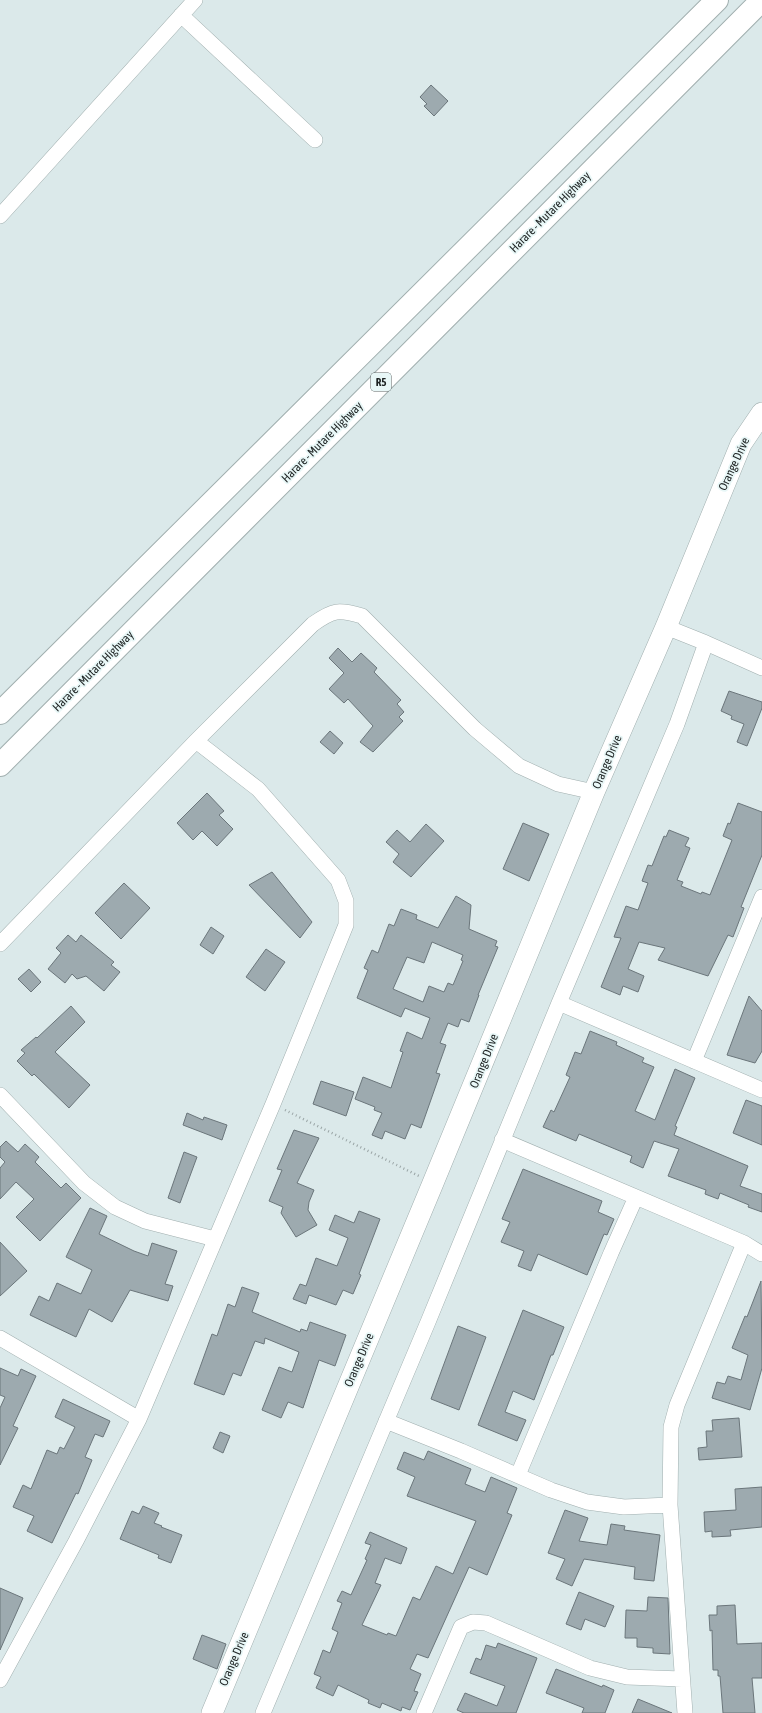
<svg xmlns="http://www.w3.org/2000/svg" width="762" height="1713" viewBox="0 0 762 1713" font-family="'Asap Condensed',sans-serif">
<style>
.building{fill:#9daaaf;stroke:#6b767b;fill-rule:evenodd}
.lines{fill:none;stroke-linecap:round;stroke-linejoin:round}
.street-casing{stroke:#a1afaf;stroke-width:16}
.secondary-casing{stroke:#a1afaf;stroke-width:22}
.highway-casing{stroke:#a1afaf;stroke-width:24}
.path{stroke:#9aa5a6;stroke-width:2.5;stroke-dasharray:1 3;stroke-linecap:butt}
.street{stroke:#fff;stroke-width:15}
.secondary{stroke:#fff;stroke-width:21}
.highway{stroke:#fff;stroke-width:22}
.labels{text-anchor:middle;stroke-width:3.5;stroke-linejoin:round;paint-order:stroke}
.shield{fill:#e8f7f7;stroke:#5a6262;stroke-width:1}
.shield-label{font-size:11px;font-weight:bold;fill:#1d2222}
.street-label{font-size:12px;fill:#1d2222;stroke:#e8f7f7}
</style>
<rect width="100%" height="100%" fill="#dbe9ea"/>
<path class="building" d="M431 85 448 101 434 116 424 106 427 104 420 97Z
M338 648 352 662 361 653 377 668 374 672 401 700 397 704 404 712 399 717 403 721 373 752 360 742 373 726 348 699 344 703 329 689 344 673 329 658Z
M729 691 762 702V708L747 746 737 742 744 724 731 719 732 716 721 711Z
M330 731 343 743 334 754 320 742Z
M207 793 224 811 219 815 233 829 217 846 202 831 193 840 177 823Z
M738 803 762 812V855L741 907 744 908 733 937 728 935 708 976 658 960 665 948 639 942 628 969 644 976 638 992 623 986 620 995 601 987 621 938 614 937 626 906 638 910 648 883 642 881 648 865 652 866 664 836 666 837 669 830 689 838 685 846 690 848 677 880 683 882 681 886 701 894 702 892 710 895 732 840 723 836 728 823 730 824Z
M523 823 549 834 529 881 503 869Z
M426 824 444 841 411 877 393 862 399 854 386 842 397 830 410 842Z
M272 872 312 922 300 938 249 885Z
M124 883 150 908 121 939 95 913Z
M456 896 471 905 469 929 497 941 495 946 498 947 478 995H479L469 1022 461 1019 458 1027 448 1023 440 1043 446 1045 436 1073 440 1074 421 1128 411 1124 405 1139 385 1131 382 1139 372 1135 382 1113 374 1110 375 1107 355 1099 363 1077 391 1088 403 1052 400 1051 407 1032 422 1039 430 1018 405 1008 401 1017 357 998 368 970 364 968 372 950 378 953 389 924 394 926 401 909 417 915 416 919 438 928ZM432 942 463 955 461 960 463 961 453 985 448 983 444 992 429 986 423 1002 393 989 407 957 424 963Z
M211 927 224 936 213 954 200 945Z
M68 935 76 942 81 935 114 962 111 965 120 972 104 991 86 976 77 979 72 974 65 983 48 969 61 953 56 948Z
M266 949 285 962 265 991 246 977Z
M29 969 41 982 31 992 18 979Z
M749 996 762 1011V1051L755 1063 727 1055Z
M71 1006 85 1022 55 1052 90 1085 69 1108 34 1074 32 1076 17 1061 25 1053 21 1050 36 1037 37 1038Z
M590 1031 617 1042 616 1045 644 1058 642 1062 654 1067 635 1111 655 1120 675 1069 695 1078 675 1126 677 1127 674 1135 748 1166 740 1186 762 1194V1212L748 1207 749 1205 720 1193 718 1199 705 1194 706 1190 668 1176 679 1149 654 1141 643 1168 630 1162 632 1156 579 1134 576 1141 543 1127 551 1110 554 1112 570 1077 566 1075 575 1052 581 1054Z
M321 1081 354 1092 346 1116 313 1104Z
M746 1100 762 1106V1145L733 1133Z
M187 1113 203 1120 204 1117 227 1125 222 1140 183 1125Z
M294 1130 319 1138 297 1183 314 1190 309 1202 308 1210 317 1225 296 1237 281 1213 283 1207 269 1201 282 1170 277 1169Z
M6 1141 18 1152 25 1144 39 1157 35 1162 61 1188 66 1183 81 1198 40 1241 16 1217 34 1199 16 1182 0 1199V1168L5 1162 0 1157V1147Z
M184 1152 197 1157 180 1203 168 1198Z
M523 1169 602 1201 598 1212 614 1219 607 1235 604 1234 587 1275 538 1254 531 1271 518 1266 524 1251 501 1242 510 1222 502 1219Z
M90 1208 107 1216 99 1234 134 1251 148 1256 152 1243 177 1251 165 1284 173 1286 168 1301 130 1290 112 1322 89 1309 76 1337 30 1315 39 1296 49 1301 57 1283 81 1294 92 1270 66 1257Z
M359 1211 380 1219 359 1274 361 1275 353 1294 343 1290 336 1305 309 1295 306 1304 293 1299 300 1284 306 1286 316 1258 337 1266 348 1238 329 1230 335 1215 354 1223Z
M0 1242 27 1271 0 1296Z
M761 1281 762 1368 750 1410 712 1398 717 1382 725 1384 728 1376 741 1380 748 1355 732 1348 745 1316 747 1317Z
M242 1287 259 1293 252 1312 300 1332 301 1329 307 1331 310 1322 346 1335 335 1366 319 1360 303 1408 288 1402 281 1418 262 1410 279 1367 292 1372 299 1352 265 1338 264 1344 255 1341 241 1376 233 1373 224 1395 194 1384 212 1334 217 1336 228 1304 235 1307Z
M523 1310 564 1327 553 1355H551L534 1400 513 1391 505 1412 526 1420 517 1441 478 1425Z
M458 1326 486 1337 459 1410 431 1399Z
M0 1368 18 1376 21 1369 36 1376 13 1426 18 1428 0 1465V1408L5 1397 0 1395Z
M63 1399 110 1421 103 1437 95 1434 85 1457 92 1460 78 1494 76 1493 52 1543 27 1531 34 1516 13 1507 23 1485 31 1489 47 1450 57 1454 60 1447 64 1449 75 1427 55 1417Z
M739 1418 742 1457 699 1460 698 1448 707 1447 706 1431H713L712 1420Z
M220 1432 230 1436 223 1453 213 1448Z
M428 1451 471 1469 465 1484 485 1492 491 1477 517 1488 507 1513 512 1515 487 1575 469 1567 428 1658 417 1654 410 1669 421 1674 414 1691 418 1692 410 1710 402 1707 401 1711 382 1703 380 1708 368 1703 369 1700 338 1685 333 1696 316 1688 321 1677 314 1674 323 1650 330 1653 338 1632 332 1629 342 1603 337 1601 342 1591 351 1595 367 1560 365 1559 371 1545 365 1543 370 1532 407 1548 401 1564 385 1558 375 1583 381 1585 362 1625 387 1635 388 1633 396 1636 413 1597 420 1600 436 1566 453 1574 476 1521 407 1496 415 1477 397 1469 404 1452 424 1460Z
M762 1487V1527L730 1530 731 1536 712 1537V1531L705 1532 704 1512 736 1510 735 1489Z
M143 1506 159 1513 154 1523 162 1526 161 1527 182 1535 171 1563 158 1558 159 1555 120 1539 132 1511 139 1514Z
M565 1510 588 1518 579 1541 607 1545 611 1524 625 1526 624 1530 660 1535 654 1581 634 1579 635 1567 584 1559 572 1586 556 1579 565 1559 548 1553Z
M0 1588 23 1598 0 1650Z
M579 1592 614 1606 605 1627 585 1619 581 1630 566 1624Z
M648 1597 668 1598 670 1654 653 1653V1648L637 1647V1638H625L626 1610 647 1611Z
M735 1605 737 1644 762 1643V1678H752L755 1713H723L720 1676H718V1670H713L712 1630 710 1631 709 1615H717V1606Z
M202 1635 226 1644 217 1669 193 1659Z
M498 1643 537 1658 516 1713H464L457 1710 465 1693 497 1706 505 1686 470 1673 476 1658 481 1660 486 1645 496 1648Z
M556 1669 602 1687 603 1685 614 1690 605 1713H582L584 1708 546 1693Z
M638 1699 672 1713H632Z"/>
<g class="lines">
<defs>
<path id="street" d="M181 15 315 140
M0 216 195 0
M706 643 762 668
M0 944 196 741 313 624C333 610 338 609 362 616L475 729 519 766 558 784 594 792
M559 1003 762 1090
M694 1061 762 897
M0 1095 84 1183 115 1207 145 1221 215 1239
M502 1140 744 1243 762 1254
M0 1338 139 1419
M386 1421 461 1451 551 1490 587 1502 624 1507 670 1505
M518 1475 611 1253 636 1197
M0 1680 76 1541 139 1419 273 1104 346 925V901L338 880 258 789 196 741
M263 1713 428 1322 559 1003 677 724 706 643 666 627
M424 1713 461 1627 473 1622 486 1623 590 1668 627 1677 682 1679
M685 1713 670 1505 671 1427 677 1405 744 1243"/>
<path id="secondary" d="M212 1713 433 1183 594 792 666 627 741 444 762 413"/>
<path id="highway" d="M0 713 717 0
M0 765 762 0"/>
</defs>
<use href="#street" class="street-casing"/>
<use href="#secondary" class="secondary-casing"/>
<use href="#highway" class="highway-casing"/>
<path class="path" d="M285 1110 419 1176"/>
<use href="#street" class="street"/>
<use href="#secondary" class="secondary"/>
<use href="#highway" class="highway"/>
</g>
<g class="labels">
<rect class="shield" x="371" y="373" width="20" height="18" rx="3"/>
<g class="shield-label">
<text x="381" y="386">R5</text>
</g>
<g class="street-label">
<text transform="translate(550 212) rotate(-45)" y="4">Harare - Mutare Highway</text>
<text transform="translate(322 442) rotate(-45)" y="4">Harare - Mutare Highway</text>
<text transform="translate(734 464) rotate(-65)" y="4">Orange Drive</text>
<text transform="translate(93 671) rotate(-45)" y="4">Harare - Mutare Highway</text>
<text transform="translate(607 762) rotate(-67)" y="4">Orange Drive</text>
<text transform="translate(484 1061) rotate(-68)" y="4">Orange Drive</text>
<text transform="translate(359 1360) rotate(-67)" y="4">Orange Drive</text>
<text transform="translate(234 1659) rotate(-67)" y="4">Orange Drive</text>
</g>
</g>
</svg>
